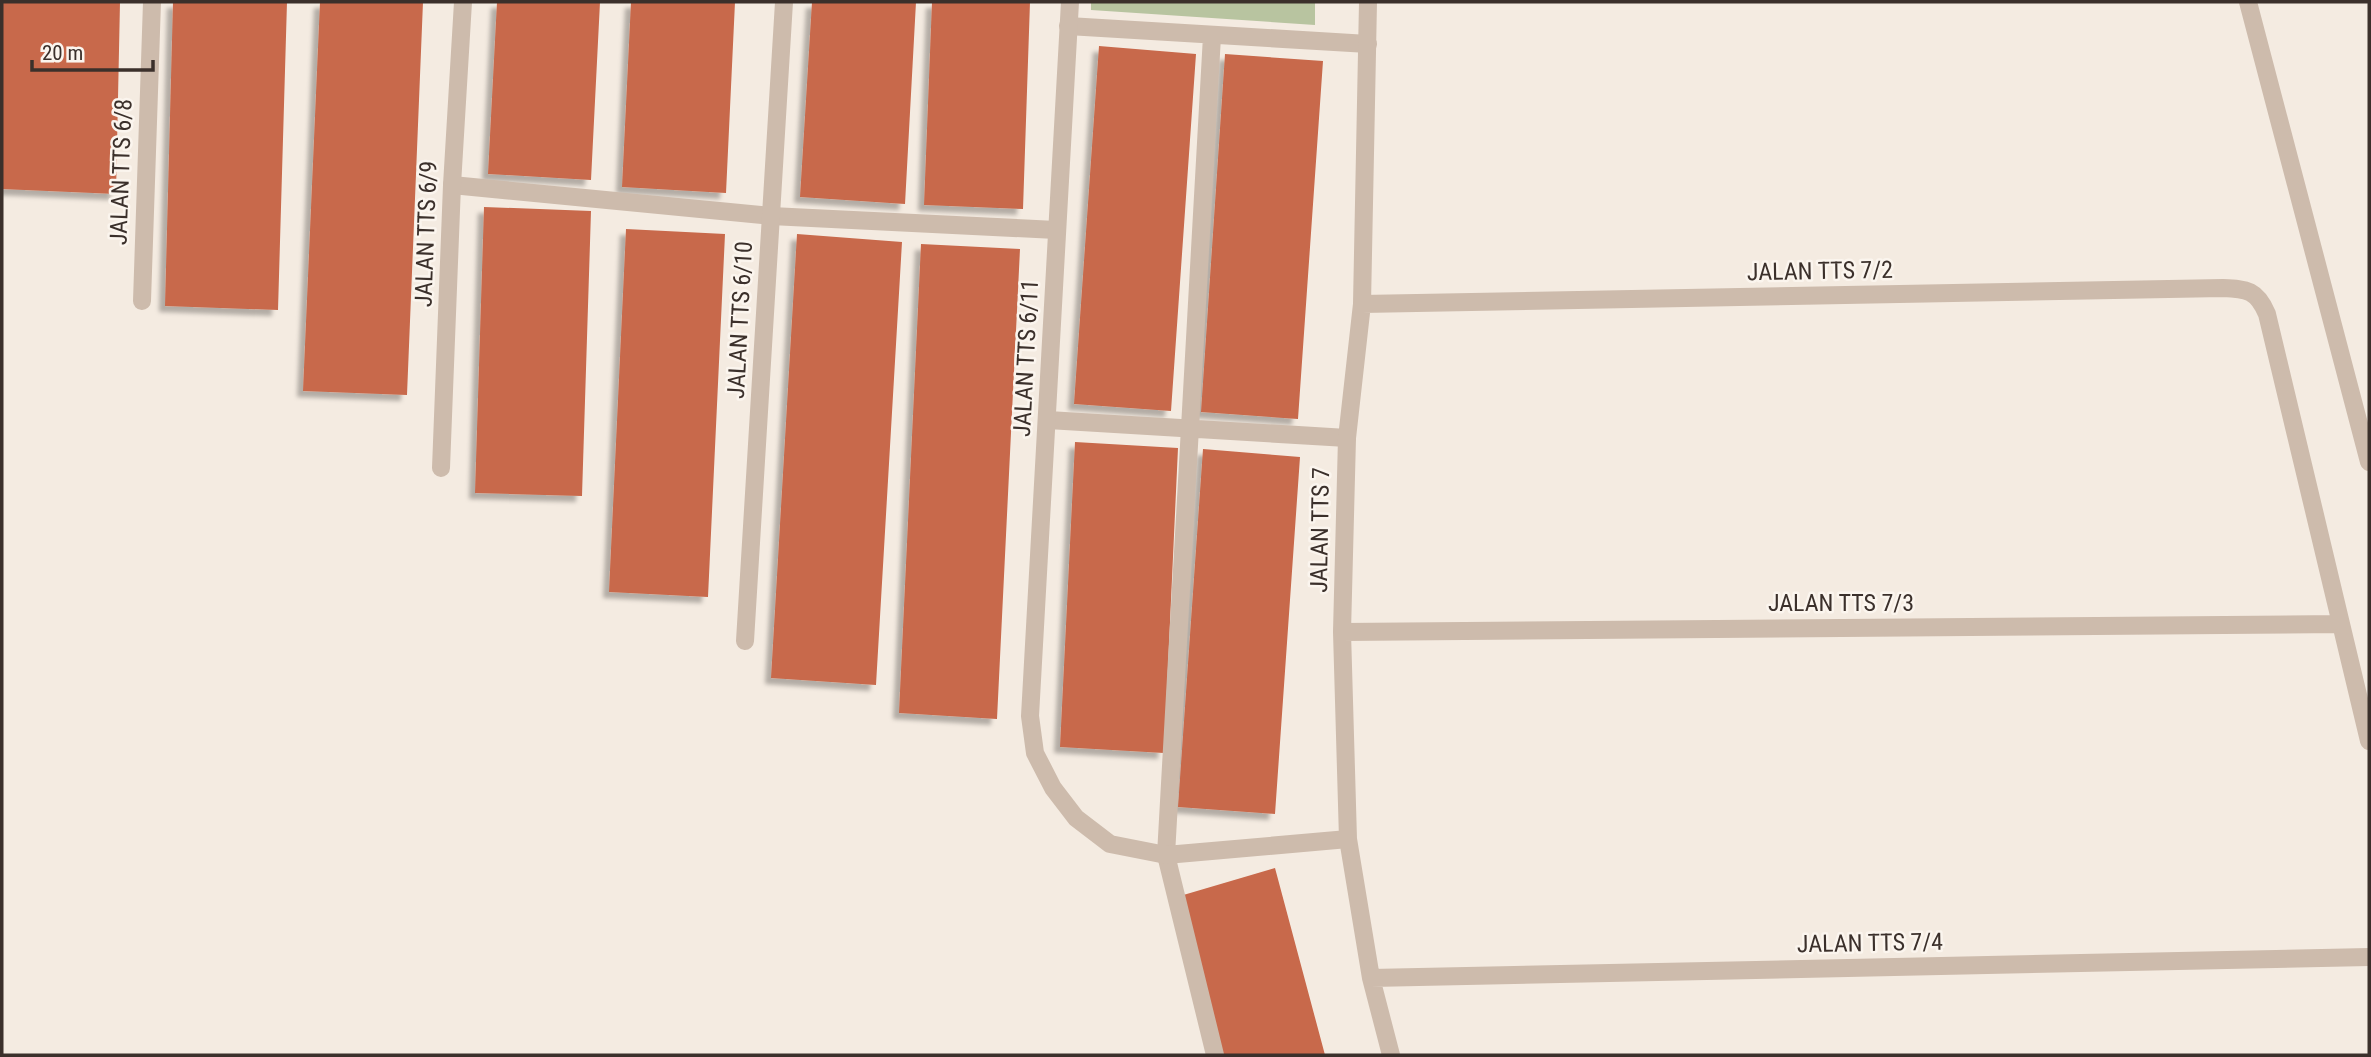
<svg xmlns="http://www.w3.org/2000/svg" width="2371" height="1057" viewBox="0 0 2371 1057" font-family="'Roboto Condensed',sans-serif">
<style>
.green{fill:#b8c4a0}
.building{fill:#c8694b;filter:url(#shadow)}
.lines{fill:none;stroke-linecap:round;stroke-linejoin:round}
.service{stroke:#cdbbac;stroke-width:18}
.minor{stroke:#cdbbac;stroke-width:18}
.labels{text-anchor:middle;stroke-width:5;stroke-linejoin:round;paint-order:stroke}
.street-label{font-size:24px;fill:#3b302b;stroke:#fbf5ee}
</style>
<defs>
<filter id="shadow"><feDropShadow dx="-6" dy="6" stdDeviation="2" flood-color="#0004"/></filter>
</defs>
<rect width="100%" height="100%" fill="#f4ebe1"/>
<path class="green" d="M1091 2H1315V25L1091 10Z"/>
<path class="building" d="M2 2H120L116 194 2 189Z
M173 2H287L278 310 165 306Z
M320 2H423L407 395 303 391Z
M497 2H600L591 180 488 174Z
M631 2H735L726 193 622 187Z
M812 2H916L905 204 800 197Z
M932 2H1030L1023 209 924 205Z
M1099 46 1196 54 1171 411 1074 404Z
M1225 54 1323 61 1298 419 1201 412Z
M484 207 591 211 582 496 475 493Z
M626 229 725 234 708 597 609 592Z
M797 234 902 242 876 685 771 678Z
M921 244 1020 249 997 719 899 713Z
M1075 442 1178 448 1164 753 1060 747Z
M1203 449 1300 457 1275 814 1178 807Z
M1275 868 1325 1055H1220L1180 896Z"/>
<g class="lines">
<path class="service" d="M2248 2 2369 462
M1068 26 1368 44
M1212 36 1166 855 1215 1055
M452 185 771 216 1056 230
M1048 420 1347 438"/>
<path class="minor" d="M1070 2 1030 716 1035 753 1053 788 1076 818 1110 844 1166 855 1348 839
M1368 2 1362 304 1347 438 1342 632 1348 839 1371 978 1391 1055
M142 301 152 2
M1362 304 2223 288C2247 289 2257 290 2267 314L2369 741
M441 468 452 185 463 2
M1342 632 2341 624
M745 641 784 2
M1371 978 2369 957"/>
</g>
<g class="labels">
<g class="street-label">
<text transform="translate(121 172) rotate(-88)" y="8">JALAN TTS 6/8</text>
<text transform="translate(426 234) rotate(-88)" y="8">JALAN TTS 6/9</text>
<text transform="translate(1820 271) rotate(-1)" y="8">JALAN TTS 7/2</text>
<text transform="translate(740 320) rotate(-87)" y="8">JALAN TTS 6/10</text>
<text transform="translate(1026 358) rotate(-87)" y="8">JALAN TTS 6/11</text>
<text transform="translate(1320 530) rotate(-89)" y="8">JALAN TTS 7</text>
<text x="1841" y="611">JALAN TTS 7/3</text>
<text transform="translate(1870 943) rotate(-1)" y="8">JALAN TTS 7/4</text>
</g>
</g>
<rect width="2371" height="1057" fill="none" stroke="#3b302b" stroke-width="7"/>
<path d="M32 60v10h121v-10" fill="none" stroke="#3b302b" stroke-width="3.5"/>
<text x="42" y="60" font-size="21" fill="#3b302b" stroke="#fbf5ee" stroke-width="5" paint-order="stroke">20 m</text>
</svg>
